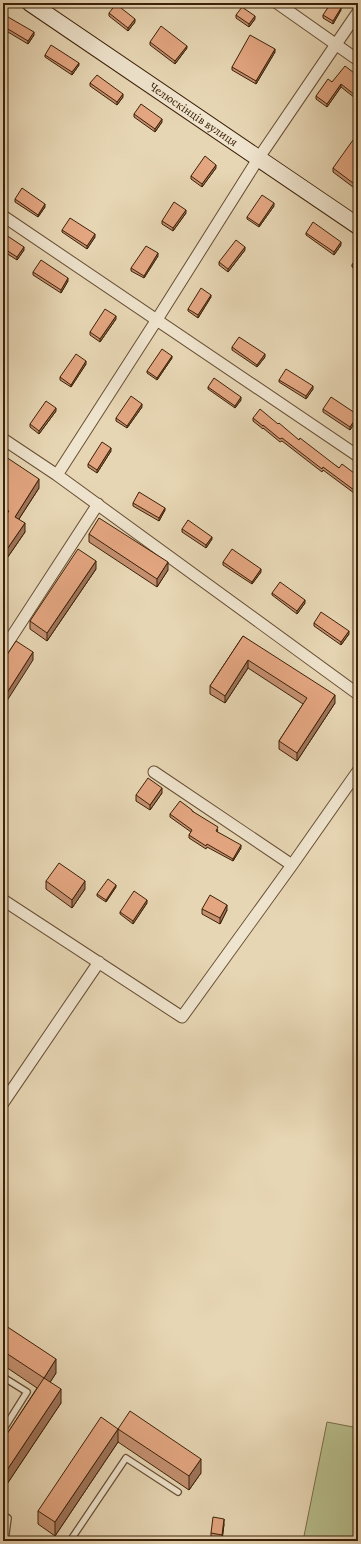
<svg xmlns="http://www.w3.org/2000/svg" width="361" height="1544" viewBox="0 0 361 1544" font-family="Alegreya,serif">
<style>
.pitch{fill:#b7bd8c;stroke:#7a6f4a}
.lines{fill:none;stroke-linecap:round;stroke-linejoin:round}
.lane-casing{stroke:#684e33;stroke-width:8}
.street-casing{stroke:#684e33;stroke-width:13}
.secondary-casing{stroke:#3d2108;stroke-width:18}
.lane{stroke:#efe4ce;stroke-width:5.5}
.street{stroke:#efe4ce;stroke-width:11}
.secondary{stroke:#efe4ce;stroke-width:16}
.wall{fill:#c38f6f;stroke:#3d2108}
.shaded-wall{fill:#9f745a;stroke:#3d2108}
.building{fill:#e3a681;stroke:#3d2108}
.labels{text-anchor:middle;stroke-width:4;stroke-linejoin:round;paint-order:stroke}
.street-label{font-size:12px;fill:#3d2108;stroke:#efe4ce}
</style>
<rect width="100%" height="100%" fill="#e7d6b4"/>
<filter id="stains"><feTurbulence type="fractalNoise" baseFrequency=".005" numOctaves="4"/><feColorMatrix values="0 0 0 0 .2 0 0 0 0 .09 0 0 0 0 .02 0 0 0 .5 -.17"/></filter>
<radialGradient id="worn" r=".72"><stop offset=".6" stop-color="#630" stop-opacity="0"/><stop offset="1" stop-color="#630" stop-opacity=".3"/></radialGradient>
<path class="pitch" d="M327 1422 358 1428V1541H303Z"/>
<g class="lines">
<defs>
<path id="lane" d="M3 1377 27 1392 3 1430
M3 1515 8 1518 5 1541
M70 1541 126 1458 178 1492"/>
<path id="street" d="M277 3 358 60
M3 216 358 456
M3 439 57 475 358 694
M57 475 156 321 258 159 358 12
M3 650 98 504
M154 772 292 865
M3 900 182 1017 292 865 358 771
M3 1103 99 962"/>
<g id="secondary">
<path id="s1" d="M30 3 358 226"/>
</g>
</defs>
<use href="#lane" class="lane-casing"/>
<use href="#street" class="street-casing"/>
<use href="#secondary" class="secondary-casing"/>
<use href="#lane" class="lane"/>
<use href="#street" class="street"/>
<use href="#secondary" class="secondary"/>
</g>
<path class="wall" d="M212 3H220L218 7Z
M341 10 333 24 323 18V15Z
M109 13 135 22 128 31 109 16Z
M236 15 255 19 249 27 236 18Z
M3 26 34 35 28 44 3 29Z
M150 42 187 48 175 64 150 45Z
M275 52 256 84 232 70V67Z
M45 55 79 65 72 75 45 57Z
M358 76 355 98 341 87 327 107 316 99V96L332 82Z
M90 83 123 97 117 105 90 86Z
M134 114 162 122 155 132 134 117Z
M358 144V188L354 186 353 187 333 172V168Z
M216 168 202 187 191 179V176Z
M15 199 45 207 38 217 15 202Z
M274 206 259 227 247 219V217Z
M186 213 173 231 162 224V221Z
M62 230 95 237 87 249 62 232Z
M3 233 24 250 17 260 3 251Z
M306 233 341 245 334 255 306 235Z
M245 250 228 272 219 265V262Z
M358 255V272L352 267V265Z
M158 256 144 278 131 271V268Z
M33 272 68 281 61 293 33 275Z
M211 297 198 318 188 311V309Z
M116 319 100 342 90 335V332Z
M232 347 265 357 257 367 232 350Z
M172 358 157 380 147 373V371Z
M86 364 71 387 60 380V377Z
M279 380 313 389 306 399 279 382Z
M208 387 241 400 235 408 208 389Z
M142 407 127 428 116 421V418Z
M323 409 358 415 350 430 323 412Z
M56 411 39 434 30 427V424Z
M253 418 299 440 339 468 358 476V496L323 470 322 472 282 441 280 442 263 428V429L253 421Z
M111 451 97 473 88 467V464Z
M3 455 39 488 19 519 25 532 3 564V519L4 517 3 516Z
M133 503 165 510 159 521 133 506Z
M182 529 212 539 206 548 182 532Z
M89 534 168 570 157 587 89 542Z
M223 562 261 572 252 584 223 565Z
M96 569 47 641 30 629V621Z
M272 593 305 603 297 614 272 595Z
M314 623 349 634 341 645 314 626Z
M243 636 335 703 297 761 279 749V741L303 704 248 668 225 703 210 694V686Z
M162 793 150 810 136 801V795Z
M192 811 218 830 217 832 241 848 233 861 207 847 206 849 189 838V835L191 832 170 817V814Z
M46 881 85 889 72 908 46 889Z
M116 887 106 902 97 896V894Z
M147 903 133 924 120 914V912Z
M202 909 227 910 220 924 202 914Z
M358 1021V1068H355V1060Z
M3 1324 56 1373 50 1382 61 1403 3 1490V1440L37 1388 3 1365Z
M118 1429 201 1473 189 1490 118 1442 55 1536 38 1524V1511Z
M224 1524 222 1540 211 1539V1533Z"/>
<path class="shaded-wall" d="M341 8V10L333 24V21Z
M255 16V19L249 27V24Z
M135 19V22L128 31V28Z
M34 32V35L28 44V41Z
M187 46V48L175 64V61Z
M275 49V52L256 84V81Z
M79 63V65L72 75V72Z
M341 84V87L327 107V104Z
M358 92V95L355 98V95Z
M123 94V97L117 105V102Z
M162 119V122L155 132V129Z
M216 165V168L202 187V184Z
M274 203V206L259 227V225Z
M45 204V207L38 217V215Z
M186 210V213L173 231V228Z
M95 234V237L87 249V246Z
M341 242V245L334 255V252Z
M24 247V250L17 260V257Z
M245 247V250L228 272V269Z
M158 253V256L144 278V276Z
M68 278V281L61 293V290Z
M211 295V297L198 318V315Z
M116 316V319L100 342V339Z
M265 354V357L257 367V365Z
M172 356V358L157 380V378Z
M86 361V364L71 387V385Z
M313 386V389L306 399V396Z
M241 397V400L235 408V406Z
M142 404V407L127 428V426Z
M56 408V411L39 434V431Z
M358 416V418L350 430V427Z
M111 448V451L97 473V470Z
M39 479V488L15 525V517Z
M165 508V510L159 521V518Z
M25 523V532L3 564V555Z
M212 537V539L206 548V545Z
M96 561V569L47 641V633Z
M168 562V570L157 587V579Z
M261 569V572L252 584V582Z
M305 600V603L297 614V611Z
M349 631V634L341 645V642Z
M33 652V660L3 707V699Z
M248 660V668L225 703V696Z
M335 695V703L297 761V753Z
M162 788V793L150 810V805Z
M241 845V848L233 861V859Z
M85 881V889L72 908V900Z
M116 885V887L106 902V900Z
M147 900V903L133 924V921Z
M227 905V910L220 924V918Z
M56 1359V1373L44 1392V1378Z
M61 1389V1403L3 1490V1476Z
M118 1429V1442L55 1536V1522Z
M201 1459V1473L189 1490V1476Z
M224 1519V1524L222 1540V1535Z"/>
<path class="building" d="M331 3H334L341 8 333 21 323 15Z
M116 4 135 19 128 28 109 13Z
M242 7 255 16 249 24 236 15Z
M8 17 34 32 28 41 3 26Z
M161 26 187 46 175 61 150 42Z
M250 35 275 49 256 81 232 67Z
M51 45 79 63 72 72 45 55Z
M345 66 358 76V92L355 95 341 84 327 104 316 96 328 79 332 82Z
M97 75 123 94 117 102 90 83Z
M141 104 162 119 155 129 134 114Z
M353 140 358 144V184L354 182 353 183 333 168Z
M205 156 216 165 202 184 191 176Z
M22 188 45 204 38 215 15 199Z
M262 195 274 203 259 225 247 217Z
M174 202 186 210 173 228 162 221Z
M70 218 95 234 87 246 62 230Z
M313 222 341 242 334 252 306 233Z
M3 233 24 247 17 257 3 248Z
M236 240 245 247 228 269 219 262Z
M146 246 158 253 144 276 131 268Z
M358 255V269L352 265Z
M41 260 68 278 61 290 33 272Z
M201 288 211 295 198 315 188 309Z
M105 309 116 316 100 339 90 332Z
M239 337 265 354 257 365 232 347Z
M162 349 172 356 157 378 147 371Z
M76 354 86 361 71 385 60 377Z
M286 369 313 386 306 396 279 380Z
M214 378 241 397 235 406 208 387Z
M131 396 142 404 127 426 116 418Z
M331 397 358 415 350 427 323 409Z
M46 401 56 408 39 431 30 424Z
M260 409 278 424 279 423 299 440 300 438 339 468 342 464 358 476V493L323 467 322 469 282 438 280 439 263 425V426L253 418Z
M102 442 111 448 97 470 88 464Z
M3 455 39 479 15 517 25 523 3 555V519L9 511 3 508Z
M139 492 165 508 159 518 133 503Z
M99 518 168 562 157 579 89 534Z
M188 520 212 537 206 545 182 529Z
M78 549 96 561 47 633 30 621Z
M232 549 261 569 252 582 223 562Z
M280 582 305 600 297 611 272 593Z
M321 612 349 631 341 642 314 623Z
M243 636 335 695 297 753 279 741 307 698 248 660 225 696 210 686Z
M16 641 33 652 3 699V661Z
M148 778 162 788 150 805 136 795Z
M180 801 192 810V811L218 827 216 831 241 845 233 859 207 844 206 846 189 835 192 830 170 814Z
M59 863 85 881 72 900 46 881Z
M108 879 116 885 106 900 97 894Z
M134 891 147 900 133 921 120 912Z
M210 895 227 905 220 918 202 909Z
M358 1021V1060H355Z
M3 1324 56 1359 44 1378 3 1351Z
M44 1378 61 1389 3 1476V1440Z
M130 1411 201 1459 189 1476 118 1429Z
M101 1417 118 1429 55 1522 38 1511Z
M213 1517 224 1519 222 1535 211 1533Z"/>
<g class="labels">
<g class="street-label">
<text dy="4" stroke="none"><textPath href="#s1" startOffset="198">Челюскінців вулиця</textPath></text>
</g>
</g>
<rect width="361" height="1544" fill="none" stroke="#e7d6b4" stroke-width="16"/>
<rect x="4" y="4" width="353" height="1536" fill="none" stroke="#3d2108" stroke-width="2"/>
<rect x="8" y="8" width="345" height="1528" fill="none" stroke="#3d2108"/>
<rect width="100%" height="100%" filter="url(#stains)"/>
<rect width="100%" height="100%" fill="url(#worn)"/>
</svg>
